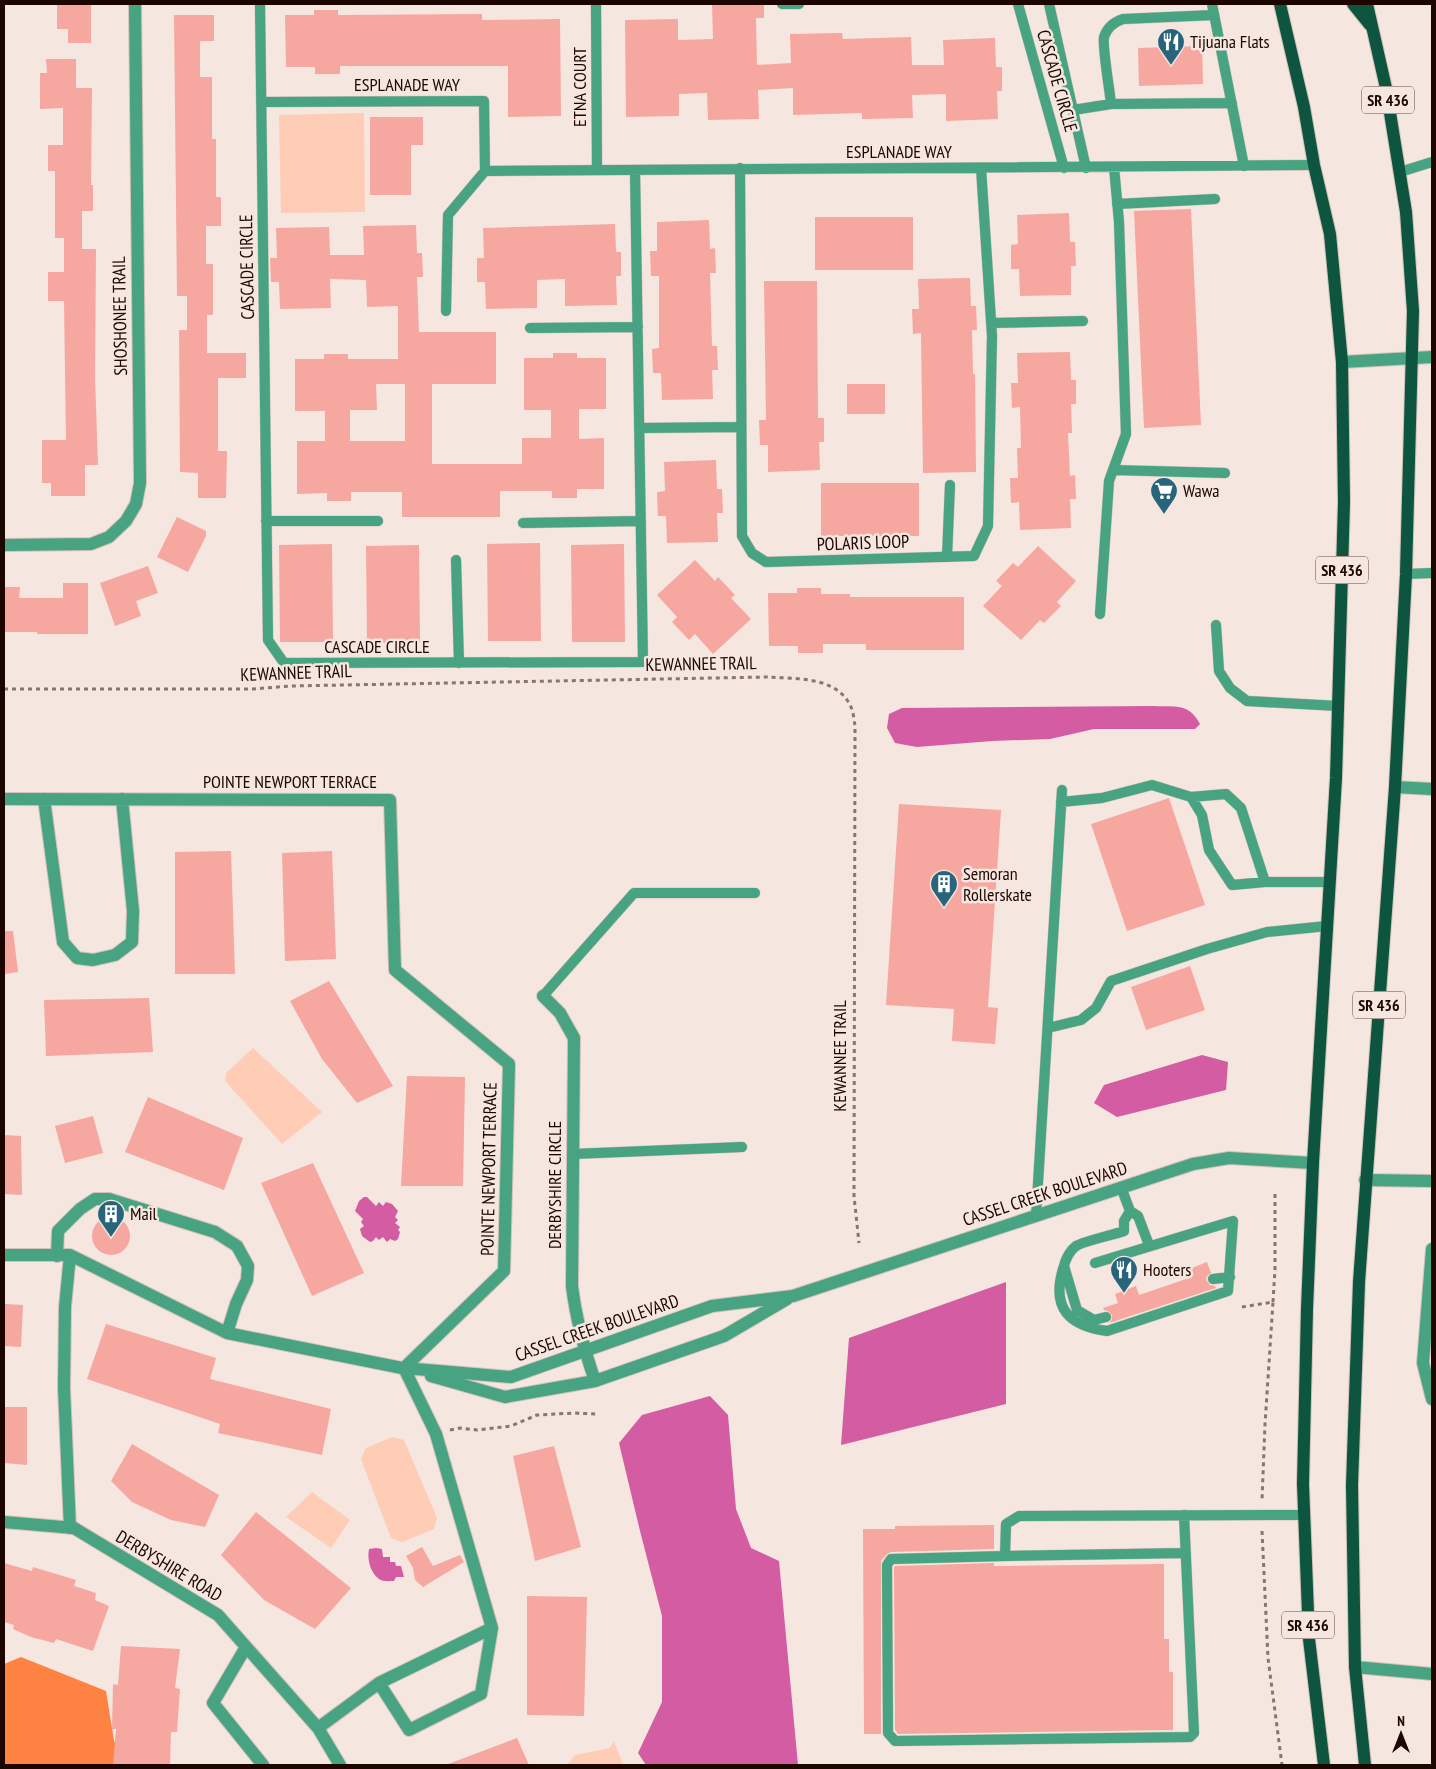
<svg xmlns="http://www.w3.org/2000/svg" width="1436" height="1769" viewBox="0 0 1436 1769" font-family="'PT Sans Narrow',sans-serif">
<style>
.green{fill:#ffccb5}
.forest{fill:#fe8242}
.water{fill:#d35ca3}
.building{fill:#f6a79f;fill-rule:evenodd}
.lines{fill:none;stroke-linecap:round;stroke-linejoin:round}
.service-casing{stroke:#d2c2bb;stroke-width:11}
.minor-casing{stroke:#d2c2bb;stroke-width:14}
.primary-casing{stroke:#d2c2bb;stroke-width:14}
.path{stroke:#88756f;stroke-width:3;stroke-dasharray:4 4;stroke-linecap:butt}
.service{stroke:#47a381;stroke-width:10}
.minor{stroke:#47a381;stroke-width:12}
.primary{stroke:#0d553e;stroke-width:12}
.labels{text-anchor:middle;stroke-width:5;stroke-linejoin:round;paint-order:stroke}
.shield{fill:#f5e6df;stroke:#5e4843;stroke-width:1}
.shield-label{font-size:16px;font-weight:bold;fill:#1d0500}
.poi-label{font-size:18px;fill:#1d0500;stroke:#f5e6df;text-anchor:start}
.street-label{font-size:18px;fill:#1d0500;stroke:#f5e6df}
</style>
<rect width="100%" height="100%" fill="#f5e6df"/>
<path class="green" d="M364 113 365 212 281 213 279 115Z
M253 1048 322 1112 282 1144 225 1081 226 1073Z
M392 1437 404 1440 437 1518 434 1529 402 1542 391 1538 361 1459 366 1448Z
M312 1492 350 1520 331 1548 286 1517Z
M614 1741 623 1765H567L575 1755 610 1748Z"/>
<path class="forest" d="M21 1657 106 1691 114 1741 128 1765H4V1664Z"/>
<path class="water" d="M1154 706C1176 707 1189 703 1200 724L1195 729H1094L1050 739 992 741 917 747 895 743 887 728 889 714 902 708Z
M1202 1055 1228 1062 1226 1090 1117 1117 1094 1103 1104 1085Z
M364 1197H367L376 1206 379 1202 383 1206 386 1202 392 1204 398 1211 395 1217 398 1220 395 1223 400 1227 398 1230 400 1232 398 1239 395 1241 390 1239 387 1242 383 1237 379 1240 376 1237 373 1241 370 1242 362 1236 360 1229 364 1226 361 1222 363 1219 355 1211 359 1201Z
M1006 1282V1404L841 1445 849 1338Z
M710 1396 728 1415 736 1509 751 1548 779 1561 798 1765H646L638 1753 662 1702V1616L640 1531 619 1443 642 1415Z
M376 1548 382 1549 383 1557H390V1562H395L396 1566H401L404 1577H396L394 1581C389 1581 383 1582 379 1579 370 1572 367 1559 369 1549Z"/>
<path class="building" d="M57 4H91V43H68V29H57Z
M712 4H764V18H756L757 65 791 63 790 34 842 33 843 39 911 37 912 65H944L943 40 995 38 996 67H1002V91H997L998 119 946 121V94L912 95 913 118 862 119V113L793 115V88L758 90 759 119 708 120 707 93 679 94V116L626 117 625 20 678 19V40L713 39Z
M314 10H338V15L482 14V20L560 19 561 116 508 117V66H340V74H315V67H286L285 15H314Z
M174 15H214V41H200V77H212V139H216V197H221V226H206V264H213V315H207V353H246V378H218V451H227L226 498H198V473L180 472 179 330H187V296H177Z
M1202 46 1203 84 1139 86 1138 48Z
M46 59H76V88H92L91 185H93V211H82V249H96L95 377 98 465H85V496H51V483H42V440H66L64 301H48V272H64V238H55V171H48V145H63V108L40 109V73H47Z
M370 117H423V145H411V195H370Z
M1191 209 1201 425 1144 428 1134 211Z
M1069 213 1070 242H1075L1076 266H1071V295L1020 296 1019 269H1011V245L1018 244 1017 215Z
M815 217H913V270H815Z
M709 220 710 249 715 248 716 273H710L712 346H717L718 370H712L713 399 662 400 661 373H653L652 349 659 348V276H651L650 251H657V222Z
M615 224 616 252H621V276H616L617 305 565 306V279L537 280V308L486 309 485 282H477V258H484L483 228Z
M416 225 417 253H422L423 277H417L419 332H496V384H432V464H522V438H551V410H524V358H553V353H577V358H606V409H579V439L604 438V489H577V498H552V491H500V517H402V492H351V501H327V493L297 494V441H325V411H295V359H324V354H348V359H398V306L367 307 366 280 330 279 331 308 280 309 279 282H271L270 258H277L276 228 329 227 330 255H364L363 226ZM376 384H405V441H350V410H377Z
M970 278 971 306H976L977 330H972L973 374H975L976 472 923 473 921 333 913 334 912 309H919L918 279Z
M764 281H817L818 418H824V442H819L820 470 768 472V445H760L759 420H766Z
M1070 352 1071 380H1076V404H1071L1072 433H1068L1070 476 1075 475 1076 499H1070L1071 528 1020 530 1019 502 1011 503 1010 478H1018L1017 448H1021L1020 407 1012 408 1011 383H1018L1017 353Z
M847 384H885V414H847Z
M716 460 717 489H722L723 513H717L718 542 667 543 666 516H658L657 492 665 491 664 462Z
M821 483H919V536H821Z
M177 517 206 531V536L188 572 157 557Z
M540 543 541 641H488L487 544Z
M332 544 333 642H280L279 545Z
M624 544 625 642H572L571 545Z
M419 545 420 643H367L366 546Z
M1038 546 1076 581 1057 602 1061 606 1044 623 1040 620 1021 640 983 606 1002 586 996 581 1013 563 1018 567Z
M695 560 715 581 718 577 735 595 731 598 751 619 713 654 695 634 689 640 672 622 677 617 657 595Z
M148 566 158 593 136 601 141 616 115 626 100 583Z
M63 583H88V634H37V632H4V587H20L19 598H63Z
M797 588H821V594H850V597H964V650H866V644H823V653H798V646H769L768 593H797Z
M1169 798 1205 905 1127 931 1091 824Z
M899 804 1001 810 988 1007 998 1008 995 1044 952 1041 954 1009 886 1005Z
M231 851 235 974H175V852Z
M332 851 336 959 285 961 282 853Z
M4 931H13L18 972 4 974Z
M1190 966 1205 1010 1146 1030 1131 987Z
M329 981 393 1086 357 1103 322 1059 290 1001Z
M149 998 153 1052 46 1056 44 1000Z
M407 1076 465 1077 463 1186H401Z
M148 1097 243 1138 224 1190 125 1152Z
M93 1116 103 1153 65 1163 55 1126Z
M4 1135 21 1136 22 1195 4 1194Z
M313 1163 364 1273 312 1296 261 1183Z
M92 1236a19 19 0 1 1 38 0a19 19 0 1 1-38 0Z
M1207 1262 1211 1273 1207 1276 1206 1280 1210 1285 1215 1286 1216 1288 1109 1323 1112 1319V1315L1108 1311 1104 1310 1103 1308 1118 1303 1115 1294 1136 1286 1139 1295 1192 1277 1189 1269Z
M4 1304 23 1305 21 1347 4 1346Z
M106 1324 216 1358 210 1379 331 1409 322 1455 218 1433 220 1424 87 1379Z
M4 1407H27V1465L4 1463Z
M132 1444 219 1495 205 1527 171 1520 132 1502 111 1481Z
M554 1446 581 1547 535 1561 513 1456Z
M256 1512 351 1588 315 1629 264 1600 221 1555Z
M994 1525V1549L891 1552 886 1555 881 1561V1734H864L863 1529H895V1526Z
M422 1547 433 1566 460 1555 464 1562 423 1587 415 1580 413 1568 406 1556Z
M4 1563 32 1571 33 1567 76 1580 74 1586 96 1593 95 1600 109 1606 93 1651 56 1639 54 1643 31 1637 13 1629 14 1625 4 1622Z
M994 1563V1566L1164 1564V1639H1169V1672H1173V1730L898 1734 895 1730 894 1567 895 1566Z
M527 1596 587 1597 584 1716 527 1715Z
M121 1646 180 1649 175 1688 180 1689 177 1732H171L170 1765H113L116 1729H112L113 1684 118 1685Z
M517 1738 529 1765H448V1764Z"/>
<g class="lines">
<defs>
<path id="service" d="M260 4 268 640 284 663 643 662 635 170
M596 4 597 170
M782 4H799
M1018 4 1064 168
M1049 4 1086 168
M1212 4 1244 166
M261 102 484 101 485 171 448 215 446 311
M1111 104C1110 92 1102 46 1104 37 1107 28 1114 22 1123 19L1214 15
M1073 110 1111 104 1232 103
M740 168 742 536 752 553 766 562 974 556 988 526 992 336 981 168
M485 171 1314 165
M1400 172 1432 162
M1117 204 1215 199
M991 323 1083 321
M530 328 638 327
M639 428 741 427
M1113 470 1225 473
M266 521H378
M523 523 641 521
M947 557 950 485
M456 560 459 663
M1406 574 1432 573
M1100 614 1109 481 1126 434 1119 222 1114 167
M1216 625 1219 671 1230 688 1247 701 1338 706
M1191 797 1226 794 1241 808 1265 882
M1061 802 1102 798 1152 785 1191 797 1202 815 1209 850 1232 885 1265 882H1330
M543 996 634 893H755
M1048 1028 1081 1020 1096 1008 1111 981 1207 949 1267 932 1327 926
M573 1154 742 1147
M1121 1187 1130 1211 1138 1216 1149 1245
M1036 1216 1062 790
M1095 1263 1233 1221 1228 1291 1107 1331C1070 1326 1051 1309 1063 1269 1065 1261 1069 1251 1076 1246 1084 1241 1113 1235 1124 1231V1221L1130 1211
M1064 1266 1077 1310 1094 1320 1106 1317
M1213 1279 1230 1277
M1184 1515 1194 1733 1190 1737 895 1741 888 1733 887 1565 891 1559 1005 1556 1006 1524 1019 1516 1304 1515
M1005 1556 1186 1553"/>
<path id="minor" d="M1342 362 1432 357
M4 545 91 544 109 537 126 521 136 504 140 483 135 4
M1395 787 1432 789
M4 799 390 800 395 970 509 1064 504 1271 404 1368
M44 799 63 942 77 958 93 960 115 955 132 942 133 911 122 799
M543 996 560 1013 574 1038 572 1286C576 1319 584 1349 595 1381
M1365 1180 1432 1181
M1432 1249 1423 1363 1432 1399
M4 1255H70L227 1333 412 1370
M57 1256 58 1231 80 1209 95 1199H109L215 1232 237 1246 248 1266 247 1280 236 1304 227 1333
M404 1368 511 1377 712 1306 793 1296 1193 1164 1229 1158 1313 1163
M431 1376 505 1397 595 1381 724 1336 787 1299
M4 1522 74 1528 218 1615 318 1728 340 1765
M70 1528 64 1388 65 1307 70 1255
M246 1647 213 1703 263 1765
M1355 1667 1432 1674
M379 1683 409 1730 481 1694 492 1628
M318 1728 379 1683 492 1628 436 1434 404 1368"/>
<path id="primary" d="M1280 4 1304 107 1314 165 1330 234 1342 362 1344 502 1336 778 1313 1163 1307 1309 1303 1484 1309 1639 1324 1765
M1353 4 1370 25
M1365 1765 1355 1667 1352 1485 1359 1282 1395 787 1406 574 1413 311 1406 212 1386 88 1367 4"/>
</defs>
<use href="#service" class="service-casing"/>
<use href="#minor" class="minor-casing"/>
<use href="#primary" class="primary-casing"/>
<path class="path" d="M4 689H253L290 686 767 677C795 679 833 676 849 703 853 709 854 719 855 726L854 1196 859 1243
M1273 1302 1275 1269V1192
M1242 1307 1273 1302 1265 1424 1262 1500
M450 1430 460 1428 477 1430 511 1426 537 1415 575 1413 596 1414
M1262 1531 1268 1658 1282 1765"/>
<use href="#service" class="service"/>
<use href="#minor" class="minor"/>
<use href="#primary" class="primary"/>
</g>
<defs>
<symbol id="restaurant-pin" viewBox="-11 -11 22 30"><path d="M0 17L-7.5 6A9.5 9.5 0 1 1 7.5 6Z" fill="#28657c" stroke="#f5e6df"/><path d="M-5-6h1v4h1v-4h1v4h1v-4h1v5L-1.5 .5V6h-2V.5L-5-1ZM5-6V6H3V1.5H1.5Q1.5-4 5-6Z" fill="#fff"/></symbol>
<symbol id="supermarket-pin" viewBox="-11 -11 22 30"><path d="M0 17L-7.5 6A9.5 9.5 0 1 1 7.5 6Z" fill="#28657c" stroke="#f5e6df"/><path d="M-6-5.5h2.5l.6 2H6L4.5 2H-2.5L-4.4-4H-6ZM-1.5 3.2a1.3 1.3 0 1 0 .1 0ZM3 3.2a1.3 1.3 0 1 0 .1 0Z" fill="#fff"/></symbol>
<symbol id="building-pin" viewBox="-11 -11 22 30"><path d="M0 17L-7.5 6A9.5 9.5 0 1 1 7.5 6Z" fill="#28657c" stroke="#f5e6df"/><path d="M-4-6H4V6H1V3H-1V6H-4ZM-2.5-4.3h1.7v1.8h-1.7ZM.8-4.3h1.7v1.8H.8ZM-2.5-1h1.7V.8h-1.7ZM.8-1h1.7V.8H.8Z" fill="#fff"/></symbol>
</defs>
<g fill-rule="evenodd">
<use href="#restaurant-pin" x="1155" y="26" width="32" height="43"/>
<use href="#supermarket-pin" x="1148" y="475" width="32" height="43"/>
<use href="#building-pin" x="928" y="868" width="32" height="43"/>
<use href="#building-pin" x="95" y="1198" width="32" height="43"/>
<use href="#restaurant-pin" x="1108" y="1254" width="32" height="43"/>
</g>
<g class="labels">
<g class="shield">
<rect x="1362" y="86.5" width="52" height="27" rx="4"/>
<rect x="1316" y="556.5" width="52" height="27" rx="4"/>
<rect x="1353" y="991.5" width="52" height="27" rx="4"/>
<rect x="1282" y="1611.5" width="52" height="27" rx="4"/>
</g>
<g class="shield-label">
<text x="1388" y="106">SR 436</text>
<text x="1342" y="576">SR 436</text>
<text x="1379" y="1011">SR 436</text>
<text x="1308" y="1631">SR 436</text>
</g>
<g class="poi-label">
<text x="1190" y="48">Tijuana Flats</text>
<text x="1183" y="497">Wawa</text>
<text x="963" y="880">Semoran<tspan x="963" dy="21">Rollerskate</tspan></text>
<text x="130" y="1220">Mail</text>
<text x="1143" y="1276">Hooters</text>
</g>
<g class="street-label">
<text transform="translate(1057 81) rotate(74)" y="6">CASCADE CIRCLE</text>
<text x="407" y="91">ESPLANADE WAY</text>
<text transform="translate(580 87) rotate(-90)" y="6">ETNA COURT</text>
<text x="899" y="158">ESPLANADE WAY</text>
<text transform="translate(247 267) rotate(-91)" y="6">CASCADE CIRCLE</text>
<text transform="translate(120 316) rotate(-91)" y="6">SHOSHONEE TRAIL</text>
<text transform="translate(863 543) rotate(-2)" y="6">POLARIS LOOP</text>
<text x="377" y="653">CASCADE CIRCLE</text>
<text transform="translate(701 664) rotate(-1)" y="6">KEWANNEE TRAIL</text>
<text transform="translate(296 673) rotate(-2)" y="6">KEWANNEE TRAIL</text>
<text x="290" y="788">POINTE NEWPORT TERRACE</text>
<text transform="translate(840 1056) rotate(-90)" y="6">KEWANNEE TRAIL</text>
<text transform="translate(489 1169) rotate(-89)" y="6">POINTE NEWPORT TERRACE</text>
<text transform="translate(555 1185) rotate(-90)" y="6">DERBYSHIRE CIRCLE</text>
<text transform="translate(1045 1194) rotate(-18)" y="6">CASSEL CREEK BOULEVARD</text>
<text transform="translate(597 1328) rotate(-19)" y="6">CASSEL CREEK BOULEVARD</text>
<text transform="translate(169 1566) rotate(31)" y="6">DERBYSHIRE ROAD</text>
</g>
</g>
<rect width="1436" height="1769" fill="none" stroke="#1d0500" stroke-width="10"/>
<g transform="translate(1401 1734)" stroke="#f5e6df" stroke-width="4" paint-order="stroke">
<path d="M0-4L9 19L0 12L-9 19Z" fill="#1d0500"/>
<text y="-8" font-size="14" font-weight="bold" text-anchor="middle" fill="#1d0500">N</text>
</g>
</svg>
